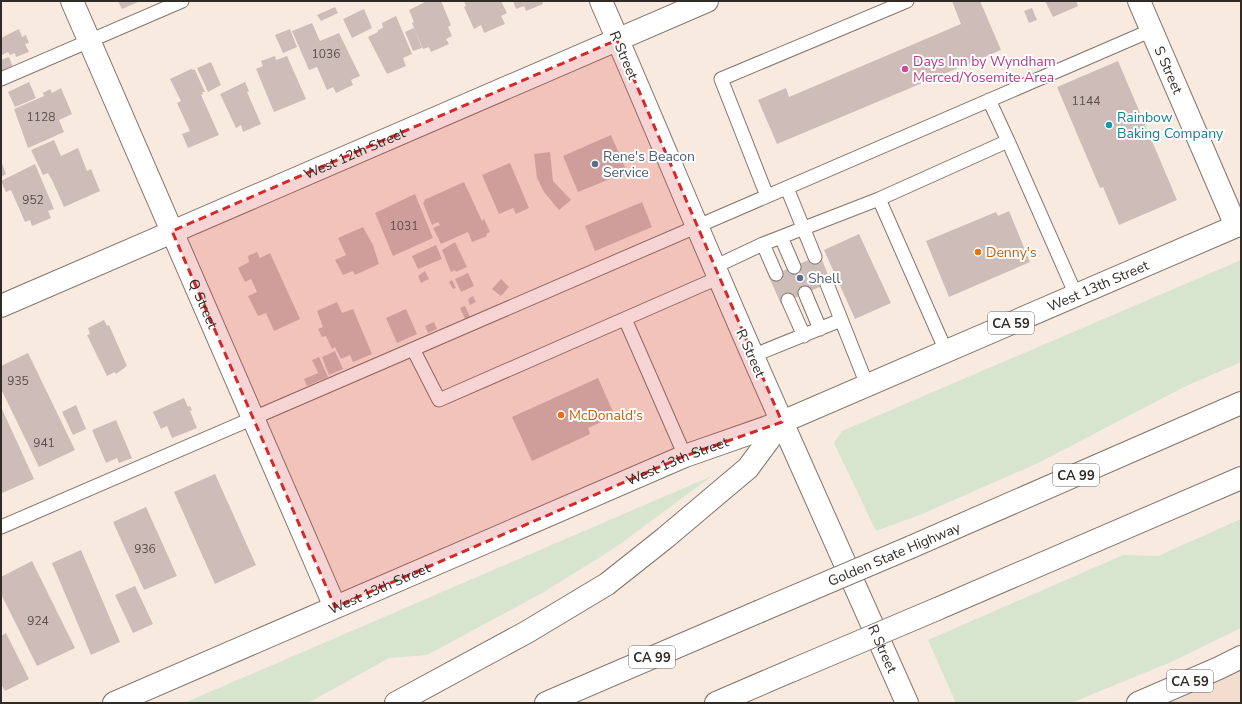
<svg xmlns="http://www.w3.org/2000/svg" width="1242" height="704" viewBox="0 0 1242 704" font-family="'Nunito Sans',sans-serif">
<style>
.built{fill:#f3ddce}
.green{fill:#d7e4ce}
.building{fill:#cebcb8}
.lines{fill:none;stroke-linecap:round;stroke-linejoin:round}
.lane-casing{stroke:#83766d;stroke-width:15}
.street-casing{stroke:#83766d;stroke-width:24}
.secondary-casing{stroke:#83766d;stroke-width:24}
.primary-casing{stroke:#83766d;stroke-width:24}
.highway-casing{stroke:#83766d;stroke-width:24}
.lane{stroke:#fff;stroke-width:13}
.street{stroke:#fff;stroke-width:22}
.secondary{stroke:#fff;stroke-width:22}
.primary{stroke:#fff;stroke-width:22}
.highway{stroke:#fff;stroke-width:22}
.highway-bridge-casing{stroke:#83766d;stroke-width:24;stroke-linecap:butt}
.highway-bridge{stroke:#fff;stroke-width:22}
.marked{fill:#d62828;fill-opacity:0.2;stroke:#d62828;stroke-width:3;stroke-dasharray:8 5;stroke-linejoin:round}
.hotel-dot{fill:#d1479c;stroke:#fff;stroke-width:1.5}
.culture-dot{fill:#0f9aa8;stroke:#fff;stroke-width:1.5}
.service-dot{fill:#5c6f8a;stroke:#fff;stroke-width:1.5}
.food-dot{fill:#e8710a;stroke:#fff;stroke-width:1.5}
.labels{text-anchor:middle;stroke-width:4;stroke-linejoin:round;paint-order:stroke}
.number-label{font-size:12px;fill:#584f4b}
.shield{fill:#fff;stroke:#6f6b68;stroke-width:1}
.shield-label{font-size:13px;font-weight:bold;fill:#312b27}
.street-label{font-size:14px;fill:#312b27;stroke:#fff}
.hotel-label{font-size:14px;fill:#b23c85;stroke:#fff;text-anchor:start}
.culture-label{font-size:14px;fill:#0d838f;stroke:#fff;text-anchor:start}
.service-label{font-size:14px;fill:#4e5e75;stroke:#fff;text-anchor:start}
.food-label{font-size:14px;fill:#c56008;stroke:#fff;text-anchor:start}
</style>
<rect width="100%" height="100%" fill="#f9eae0"/>
<path class="built" d="M1241 648V703H1135Z"/>
<path class="green" d="M1241 260V362L1184 387 1038 463 922 514 876 531 834 443 842 431Z
M712 476 616 547 544 592 427 655 389 658 308 703H184Z
M1241 519V628L1171 662 1071 703H956L928 640 1123 555 1158 556Z"/>
<path class="building" d="M118 1H140L122 9Z
M427 1H441L451 25 448 27 452 36 446 39 449 44 431 52 429 47 423 49 412 23 414 22 409 10Z
M464 1H501L507 13 501 16 505 24 484 33 481 25 474 29 464 7 466 6Z
M513 1H542L543 4 526 11 524 6 516 9Z
M952 1H980L1001 50 777 144 758 100 786 88 789 97 961 24Z
M1045 1H1076L1078 6 1053 17Z
M335 7 338 13 321 21 317 15Z
M1032 8 1037 20 1029 23 1024 11Z
M364 9 372 28 352 38 343 19Z
M396 16 412 54 403 58 406 66 387 74 368 37 378 32V30L383 28 382 23Z
M312 23 320 41 339 33 360 76 351 80 353 85 336 93 333 87 327 90 317 67 309 70 292 31Z
M414 28 422 48 413 51 405 32Z
M19 29 22 37 26 35 29 43 25 44 29 52 16 57 15 53 10 55 8 52 2 55 1 38Z
M290 29 297 47 283 53 275 35Z
M275 56 276 60 287 56 306 99 274 112 256 69 263 66 261 61Z
M9 57 14 70 1 75V60Z
M1118 61 1177 200 1119 225 1103 187 1100 188 1057 87Z
M211 62 221 85 208 92 197 68Z
M191 69 195 70 205 92H202L203 94 201 95 219 135 188 148 182 134 190 131 177 103 181 101 170 79Z
M29 82 36 98 15 107 8 92Z
M245 82 249 91 247 92 261 124 243 132 241 125 236 128 220 94Z
M61 88 72 114 59 120 64 132 28 148 14 109 44 96 43 93 50 89 52 93Z
M611 135 627 172 578 192 563 156Z
M54 140 61 156 78 148 87 171 91 169 100 191 64 207 52 180 48 173 43 175 31 150Z
M550 152 553 181 571 200 559 210 544 192 537 178 534 154Z
M1 161 6 174 1 177Z
M510 163 529 208 516 214 513 208 499 214 482 175Z
M35 164 54 209 48 211 51 218 32 226 30 220 25 222 11 190 6 192 1 181Z
M464 182 482 221 484 219 490 232 486 234 487 236 472 242 468 232 441 244 433 228 440 225 438 222 432 225 423 203 425 201 424 200Z
M415 194 433 238 393 256 375 213Z
M642 202 652 227 595 251 585 226Z
M1009 211 1030 262 949 297 926 241 996 212 998 216Z
M363 227 373 245 379 264 355 275 353 271 343 275 335 260 346 255 338 238Z
M859 234 891 303 855 319 824 250Z
M455 242 467 267 456 272 455 270 451 272 442 250Z
M436 245 442 259 418 269 412 256Z
M257 252 260 258 270 253 300 319 274 331 266 313 258 316 248 296 257 292 251 279 245 282 238 268 249 262 248 256Z
M820 255 831 282 781 304 769 277Z
M425 271 429 279 421 283 418 276Z
M468 273 474 286 461 292 455 279Z
M501 279 509 287 501 296 492 289Z
M452 280 456 288 453 289 449 282Z
M473 296 476 302 470 305 468 299Z
M337 302 342 313 353 309 372 354 353 362 350 355 341 359 335 347 332 349 326 336 322 337 318 329 323 327 317 311Z
M465 306 470 317 465 319 460 308Z
M406 309 417 334 397 343 386 318Z
M104 320 107 326 109 325 127 366 116 374 115 372 107 376 87 335 90 334 88 328Z
M434 322 437 329 428 333 425 326Z
M335 351 343 369 329 375 322 357Z
M28 353 75 450 39 467 1 389V366Z
M319 357 328 377 307 386 304 379 318 373 312 360Z
M598 378 615 416 588 428 590 434 532 461 512 417Z
M184 398 188 407 190 406 192 410 190 411 197 428 172 438 167 426 161 429 153 412Z
M76 405 86 429 73 435 62 412Z
M1 407 34 479 2 493 1 490Z
M116 420 132 458 119 463 117 458 106 463 92 430Z
M215 474 256 565 215 584 174 492Z
M146 507 177 576 144 590 113 522Z
M81 550 120 642 91 655 52 563Z
M32 561 75 648 37 666 1 594V577Z
M135 586 153 624 133 633 115 595Z
M6 633 29 679 5 691 1 684V636Z"/>
<g class="lines">
<defs>
<path id="lane" d="M1 79 182 1
M989 100 1008 141
M787 188 815 257
M767 196 721 79 907 1
M781 237 794 267
M763 244 776 274
M714 267 763 244 879 199
M827 284 867 385
M805 293 820 329
M788 300 804 336
M625 319 685 456
M413 349 439 400 718 278
M946 351 879 199 1008 141 1076 295
M752 356 841 320
M1 527 1152 30"/>
<g id="street">
<path id="s1" d="M72 1 335 607"/>
<path id="s2" d="M1139 1 1236 226"/>
<path id="s3" d="M1 306 707 1"/>
<path id="s4" d="M114 703 685 456 782 422C719 282 662 141 601 1"/>
</g>
<g id="secondary">
<path id="s5" d="M782 422 907 703"/>
</g>
<g id="primary">
<path id="s6" d="M782 422 1241 224"/>
<path d="M1138 703 1219 668 1241 657"/>
</g>
<path id="highway" d="M911 547 1241 403
M937 609 1241 478
M396 703 527 632 607 584 665 538 748 468 782 422
M546 703 758 612
M716 703 793 670"/>
</defs>
<use href="#lane" class="lane-casing"/>
<use href="#street" class="street-casing"/>
<use href="#secondary" class="secondary-casing"/>
<use href="#primary" class="primary-casing"/>
<use href="#highway" class="highway-casing"/>
<use href="#lane" class="lane"/>
<use href="#street" class="street"/>
<use href="#secondary" class="secondary"/>
<use href="#primary" class="primary"/>
<use href="#highway" class="highway"/>
<defs>
<path id="highway-bridge" d="M758 612 911 547
M793 670 937 609"/>
</defs>
<use href="#highway-bridge" class="highway-bridge-casing"/>
<use href="#highway-bridge" class="highway-bridge"/>
</g>
<path class="marked" d="M617 40 782 422 685 456 335 607 172 231Z"/>
<circle class="hotel-dot" cx="905" cy="69" r="4"/>
<circle class="culture-dot" cx="1109" cy="125" r="4"/>
<g class="service-dot">
<circle cx="595" cy="164" r="4"/>
<circle cx="800" cy="278" r="4"/>
</g>
<g class="food-dot">
<circle cx="978" cy="252" r="4"/>
<circle cx="561" cy="415" r="4"/>
</g>
<g class="labels">
<g class="number-label">
<text x="326" y="58">1036</text>
<text x="1086" y="105">1144</text>
<text x="41" y="121">1128</text>
<text x="33" y="204">952</text>
<text x="404" y="230">1031</text>
<text x="18" y="385">935</text>
<text x="44" y="447">941</text>
<text x="145" y="553">936</text>
<text x="38" y="625">924</text>
</g>
<g class="shield">
<rect x="988" y="312" width="46" height="22" rx="3"/>
<rect x="1053" y="464" width="46" height="22" rx="3"/>
<rect x="629" y="646" width="46" height="22" rx="3"/>
<rect x="1167" y="670" width="46" height="22" rx="3"/>
</g>
<g class="shield-label">
<text x="1011" y="328">CA 59</text>
<text x="1076" y="480">CA 99</text>
<text x="652" y="662">CA 99</text>
<text x="1190" y="686">CA 59</text>
</g>
<g class="street-label">
<text transform="translate(624 55) rotate(67)" y="5">R Street</text>
<text dy="5" stroke="none"><textPath href="#s2" startOffset="75">S Street</textPath></text>
<text dy="5" stroke="none"><textPath href="#s3" startOffset="385">West 12th Street</textPath></text>
<text dy="5" stroke="none"><textPath href="#s6" startOffset="344">West 13th Street</textPath></text>
<text dy="5" stroke="none"><textPath href="#s1" startOffset="330">Q Street</textPath></text>
<text transform="translate(751 353) rotate(66)" y="5">R Street</text>
<text dy="5" stroke="none"><textPath href="#s4" startOffset="613">West 13th Street</textPath></text>
<text transform="translate(894 554) rotate(-23)" y="5">Golden State Highway</text>
<text dy="5" stroke="none"><textPath href="#s4" startOffset="289">West 13th Street</textPath></text>
<text dy="5" stroke="none"><textPath href="#s5" startOffset="248">R Street</textPath></text>
</g>
<g class="hotel-label">
<text x="913" y="66">Days Inn by Wyndham<tspan x="913" dy="16">Merced/Yosemite Area</tspan></text>
</g>
<g class="culture-label">
<text x="1117" y="122">Rainbow<tspan x="1117" dy="16">Baking Company</tspan></text>
</g>
<g class="service-label">
<text x="603" y="161">Rene's Beacon<tspan x="603" dy="16">Service</tspan></text>
<text x="808" y="283">Shell</text>
</g>
<g class="food-label">
<text x="986" y="257">Denny's</text>
<text x="569" y="420">McDonald's</text>
</g>
</g>
<rect width="1242" height="704" fill="none" stroke="#312b27" stroke-width="4"/>
</svg>
